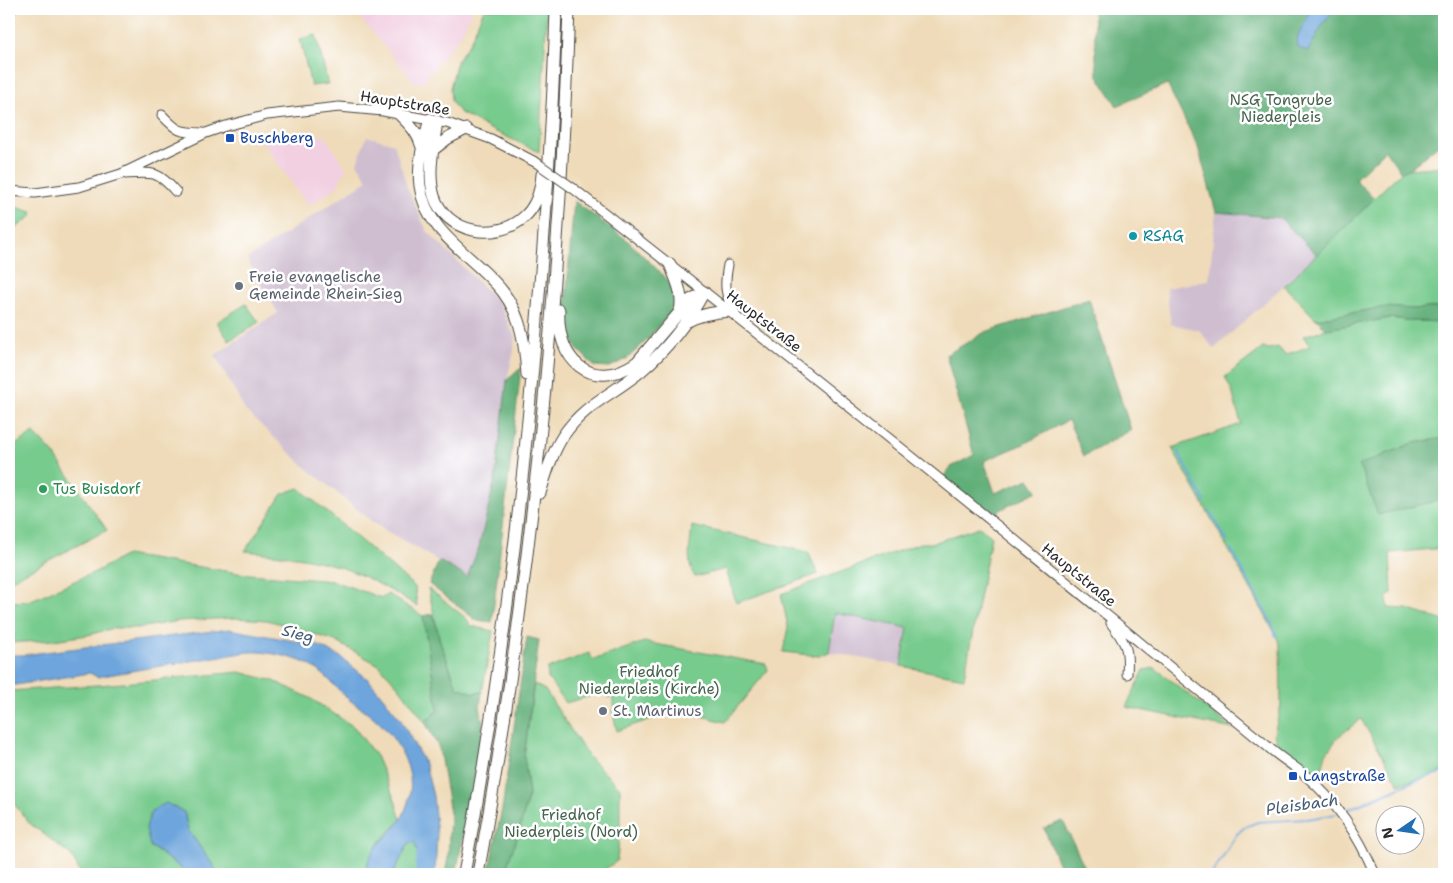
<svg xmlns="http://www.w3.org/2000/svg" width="1453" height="883" viewBox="0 0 1453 883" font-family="'Shantell Sans',sans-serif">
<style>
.built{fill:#f2d0e2}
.industrial{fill:#cfbed0}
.green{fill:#77cb8d;stroke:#517b5c}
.forest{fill:#61af78;stroke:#466d52}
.water{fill:#6da5dc;stroke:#4c6884}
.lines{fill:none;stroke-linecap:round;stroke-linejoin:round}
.stream{stroke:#6da5dc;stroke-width:2}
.river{stroke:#6da5dc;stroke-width:12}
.secondary-casing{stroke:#484540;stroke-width:11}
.motorway-casing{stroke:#484540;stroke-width:13}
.secondary{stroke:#fff;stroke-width:9}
.motorway{stroke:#fff;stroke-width:11}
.rail-casing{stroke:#2b2b2b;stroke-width:4}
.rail{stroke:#fff;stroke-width:2;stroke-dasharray:5.5;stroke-linecap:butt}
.secondary-bridge-casing{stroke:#484540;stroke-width:11;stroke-linecap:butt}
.secondary-bridge{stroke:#fff;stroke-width:9}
.transit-dot{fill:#1a4fb4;stroke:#fff;stroke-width:2}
.culture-dot{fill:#0f9aa8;stroke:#fff;stroke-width:2}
.worship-dot{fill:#6b7280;stroke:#fff;stroke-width:2}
.leisure-dot{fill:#2e9e5b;stroke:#fff;stroke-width:2}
.labels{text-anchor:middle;stroke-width:5;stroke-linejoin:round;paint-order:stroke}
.park-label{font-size:15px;fill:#46634d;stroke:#fff}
.street-label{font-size:15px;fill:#2b2b2b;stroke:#fff}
.transit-label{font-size:15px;fill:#164399;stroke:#fff;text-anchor:start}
.culture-label{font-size:15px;fill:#0d838f;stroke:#fff;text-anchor:start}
.worship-label{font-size:15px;fill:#5b616d;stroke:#fff;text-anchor:start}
.leisure-label{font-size:15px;fill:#27864d;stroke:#fff;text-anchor:start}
.water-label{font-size:16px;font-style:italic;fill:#455c72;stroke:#fff}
</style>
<rect width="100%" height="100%" fill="#fff"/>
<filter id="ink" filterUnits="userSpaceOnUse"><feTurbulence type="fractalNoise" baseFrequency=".02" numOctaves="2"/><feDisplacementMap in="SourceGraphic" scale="10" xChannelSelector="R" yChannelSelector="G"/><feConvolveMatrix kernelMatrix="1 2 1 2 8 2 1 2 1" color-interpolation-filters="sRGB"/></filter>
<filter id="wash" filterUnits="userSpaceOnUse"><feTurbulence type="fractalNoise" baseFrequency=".0096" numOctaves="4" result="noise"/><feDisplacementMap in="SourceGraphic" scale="20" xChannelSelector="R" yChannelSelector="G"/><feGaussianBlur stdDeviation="1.12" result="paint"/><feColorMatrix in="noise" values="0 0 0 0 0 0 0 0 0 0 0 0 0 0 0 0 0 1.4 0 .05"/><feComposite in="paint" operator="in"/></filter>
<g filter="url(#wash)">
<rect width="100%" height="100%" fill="#efdbb9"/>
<path class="built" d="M353 9H473L462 33 423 82 415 83Z
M325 136 346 169 336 188 308 206 260 138Z"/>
<path class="industrial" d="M367 136 394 144 408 190 427 231 499 303 515 337 514 351 507 380 495 479 479 547 467 578 375 524 302 464 245 410 215 355 278 313 247 259 368 180 357 163Z
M1216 212 1280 218 1317 255 1214 349 1199 330 1171 324 1166 288 1209 280Z
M834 613 908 628 901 666 829 652Z"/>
<path class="green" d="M484 9H547L539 152 492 130 459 112 451 101 450 88 457 61 470 42Z
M316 35 328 84 311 86 300 39Z
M1444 166V307L1412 309 1386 307 1316 319 1284 286 1401 172 1409 169Z
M9 205 32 212 33 215 16 228 9 222Z
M246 304 259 322 229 341 217 322Z
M1390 318 1414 321 1444 322V548L1390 553 1392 593 1387 598 1388 608 1407 609 1444 621V769L1437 774 1399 784 1361 719 1338 737 1326 754 1320 777 1277 744 1274 734 1281 705 1280 645 1275 633 1172 448 1241 424 1232 391 1225 377 1263 348 1269 349 1278 347 1285 355 1310 346 1303 336 1326 329Z
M34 433 53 453 107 530 9 581V449Z
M299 488 415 587 417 606C397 594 377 582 356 573 321 558 283 555 245 551L282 494Z
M692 526 808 552 818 574 736 603 726 569 695 577C685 563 691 542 692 526Z
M979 527 991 536 964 678 901 666 908 628 835 613 829 652 819 656 783 652 788 627 781 594 920 543H933Z
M126 555 238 573 333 581 382 598 388 594 423 616 438 710 425 722 399 687 379 665 335 641 290 626 266 620 234 618 179 621 138 628H114L88 635 53 640 9 643V602L29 601 95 572Z
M428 588 466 618 471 626 493 631 482 692 474 693 457 687 440 641Z
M644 642 766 664 768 670 725 722 677 710 617 731 612 710 615 709 612 697 608 698 605 688 594 690 595 695 565 703 548 678 547 669 589 653 593 660Z
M1155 668 1233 729 1126 707 1144 670Z
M240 672 274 681 310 698 354 727 376 756 395 800 401 820C388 834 364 854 367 874H219L188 830 184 812 150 846 180 867 184 874H81L71 855 28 822 9 797V691L112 684Z
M534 684 545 690 588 756 620 788V828L617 861 598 874H504L518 835 529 794 524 757Z
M414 842 418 851V860L426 872V874H393L408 844Z"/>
<path class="forest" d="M1093 9H1311L1297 38 1323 24 1335 9H1444V140L1409 169 1401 172 1385 150 1355 179 1374 199 1317 255 1280 218 1216 212 1198 147 1167 84 1117 106 1097 74Z
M574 201 627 240 666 278 673 289 676 299 674 308 647 340 628 358 610 367 594 366 577 349 564 324Z
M1089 299 1131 430 1084 456 1068 420 1024 444 984 461 995 493 1029 479 1037 491 987 517 941 480 951 467 974 455 946 355 985 332Z
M1386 307 1412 309 1444 307V322L1414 321 1390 318 1326 329 1316 319Z
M521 368 492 622 476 620 429 584 439 561 467 577 479 547 495 479 507 380Z
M1444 438V499L1378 515 1359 465 1413 443Z
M433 614 440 641 457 687 474 693 482 692 480 706 483 724 475 775 456 874H445L448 857 450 813 439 748 425 722 438 710 423 616Z
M527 637 539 640 524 757 529 794 518 835 504 874H488L502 809Z
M1063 821 1088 874 1062 873 1044 828Z"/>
<path class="water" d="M1311 9H1335L1323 24 1308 51 1298 48 1297 38Z
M229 629 317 645 339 656 369 680 399 717 425 764 433 796 437 835 435 874H426C424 869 419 865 418 859 417 852 417 848 414 842L408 844 393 874H367C364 852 389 837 400 821 404 815 409 801 410 793 415 759 385 722 358 706 341 696 329 676 313 667 298 658 275 653 258 652 245 651 230 656 217 657 176 663 137 670 97 677L90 673 9 686V655H22Z
M166 803 184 812 188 830 219 874H184L180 867 150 846 146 828 151 811Z"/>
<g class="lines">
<path class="stream" d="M1178 451 1205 502
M1210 511 1227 541
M1231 549 1272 624 1276 636
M1344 811 1417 780 1444 772
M1212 874 1237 834 1245 827 1258 822 1307 819 1337 814"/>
<path class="river" d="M421 874 423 849"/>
</g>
</g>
<g filter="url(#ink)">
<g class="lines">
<defs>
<path id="secondary" d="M162 115C178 132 179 132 203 133
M126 174C153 172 158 171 176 192
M574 189C765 339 956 490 1143 645 1184 679 1226 712 1267 746 1279 757 1293 765 1305 775 1337 802 1359 836 1375 874
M9 191 35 193 79 187 121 174 206 133 226 126 267 115 339 107 383 111 447 123 491 139 537 163
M728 265C724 286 725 295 735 313
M1111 623C1126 643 1129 649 1127 674"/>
<path id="motorway" d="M398 113C409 124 418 132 422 147
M430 119C424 140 417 164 420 186 426 234 476 257 503 292 522 317 525 345 527 375
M437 121C434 144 427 173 434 196 446 233 495 242 523 218 536 207 541 190 542 174
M434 149 447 139 466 129
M670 264C676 280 684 294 680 311
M559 310C556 359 591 394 637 362L690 300 703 293
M686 322C700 314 715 312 730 311
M540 493C546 474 552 453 563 436 585 403 614 394 642 370 667 349 689 320 704 292
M464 874C499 690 522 505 537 319 546 216 553 112 556 9
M478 874C531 589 559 299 569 9"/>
</defs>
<use href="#secondary" class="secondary-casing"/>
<use href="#motorway" class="motorway-casing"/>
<use href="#secondary" class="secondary"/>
<use href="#motorway" class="motorway"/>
<defs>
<path id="rail" d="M9 41 14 9"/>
</defs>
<use href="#rail" class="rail-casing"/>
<use href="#rail" class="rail"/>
<defs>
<path id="secondary-bridge" d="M537 163 574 189"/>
</defs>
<use href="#secondary-bridge" class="secondary-bridge-casing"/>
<use href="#secondary-bridge" class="secondary-bridge"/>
</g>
</g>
<g class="transit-dot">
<rect x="225" y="133" width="10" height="10" rx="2.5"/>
<rect x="1288" y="771" width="10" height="10" rx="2.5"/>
</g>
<circle class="culture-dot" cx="1133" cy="236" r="5"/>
<g class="worship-dot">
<circle cx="239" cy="286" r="5"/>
<circle cx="603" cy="711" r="5"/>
</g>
<circle class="leisure-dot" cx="43" cy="489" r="5"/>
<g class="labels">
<g class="park-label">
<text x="1281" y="105">NSG Tongrube<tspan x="1281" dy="17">Niederpleis</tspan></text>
<text x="649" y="677">Friedhof<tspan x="649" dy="17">Niederpleis (Kirche)</tspan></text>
<text x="571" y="820">Friedhof<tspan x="571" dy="17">Niederpleis (Nord)</tspan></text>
</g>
<g class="street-label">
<text transform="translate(405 103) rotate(9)" y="5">Hauptstraße</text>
<text transform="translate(764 321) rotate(38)" y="5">Hauptstraße</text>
<text transform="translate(1079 575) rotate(39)" y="5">Hauptstraße</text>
</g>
<g class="transit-label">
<text x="240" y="143">Buschberg</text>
<text x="1303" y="781">Langstraße</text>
</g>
<g class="culture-label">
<text x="1143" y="241">RSAG</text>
</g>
<g class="worship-label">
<text x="249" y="282">Freie evangelische<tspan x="249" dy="17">Gemeinde Rhein-Sieg</tspan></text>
<text x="613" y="716">St. Martinus</text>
</g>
<g class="leisure-label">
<text x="53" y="494">Tus Buisdorf</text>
</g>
<g class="water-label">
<text transform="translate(298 633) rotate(15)" y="6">Sieg</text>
<text transform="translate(1302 804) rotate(-8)" y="6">Pleisbach</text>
</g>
</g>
<rect width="1453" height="883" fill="none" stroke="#fff" stroke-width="30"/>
<g transform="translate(1400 830) rotate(257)"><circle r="24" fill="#ffffff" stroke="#aaaaaa"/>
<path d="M0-4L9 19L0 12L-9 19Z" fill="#1f6fb2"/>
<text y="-8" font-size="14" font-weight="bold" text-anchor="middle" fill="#2b2b2b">N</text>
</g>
</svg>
